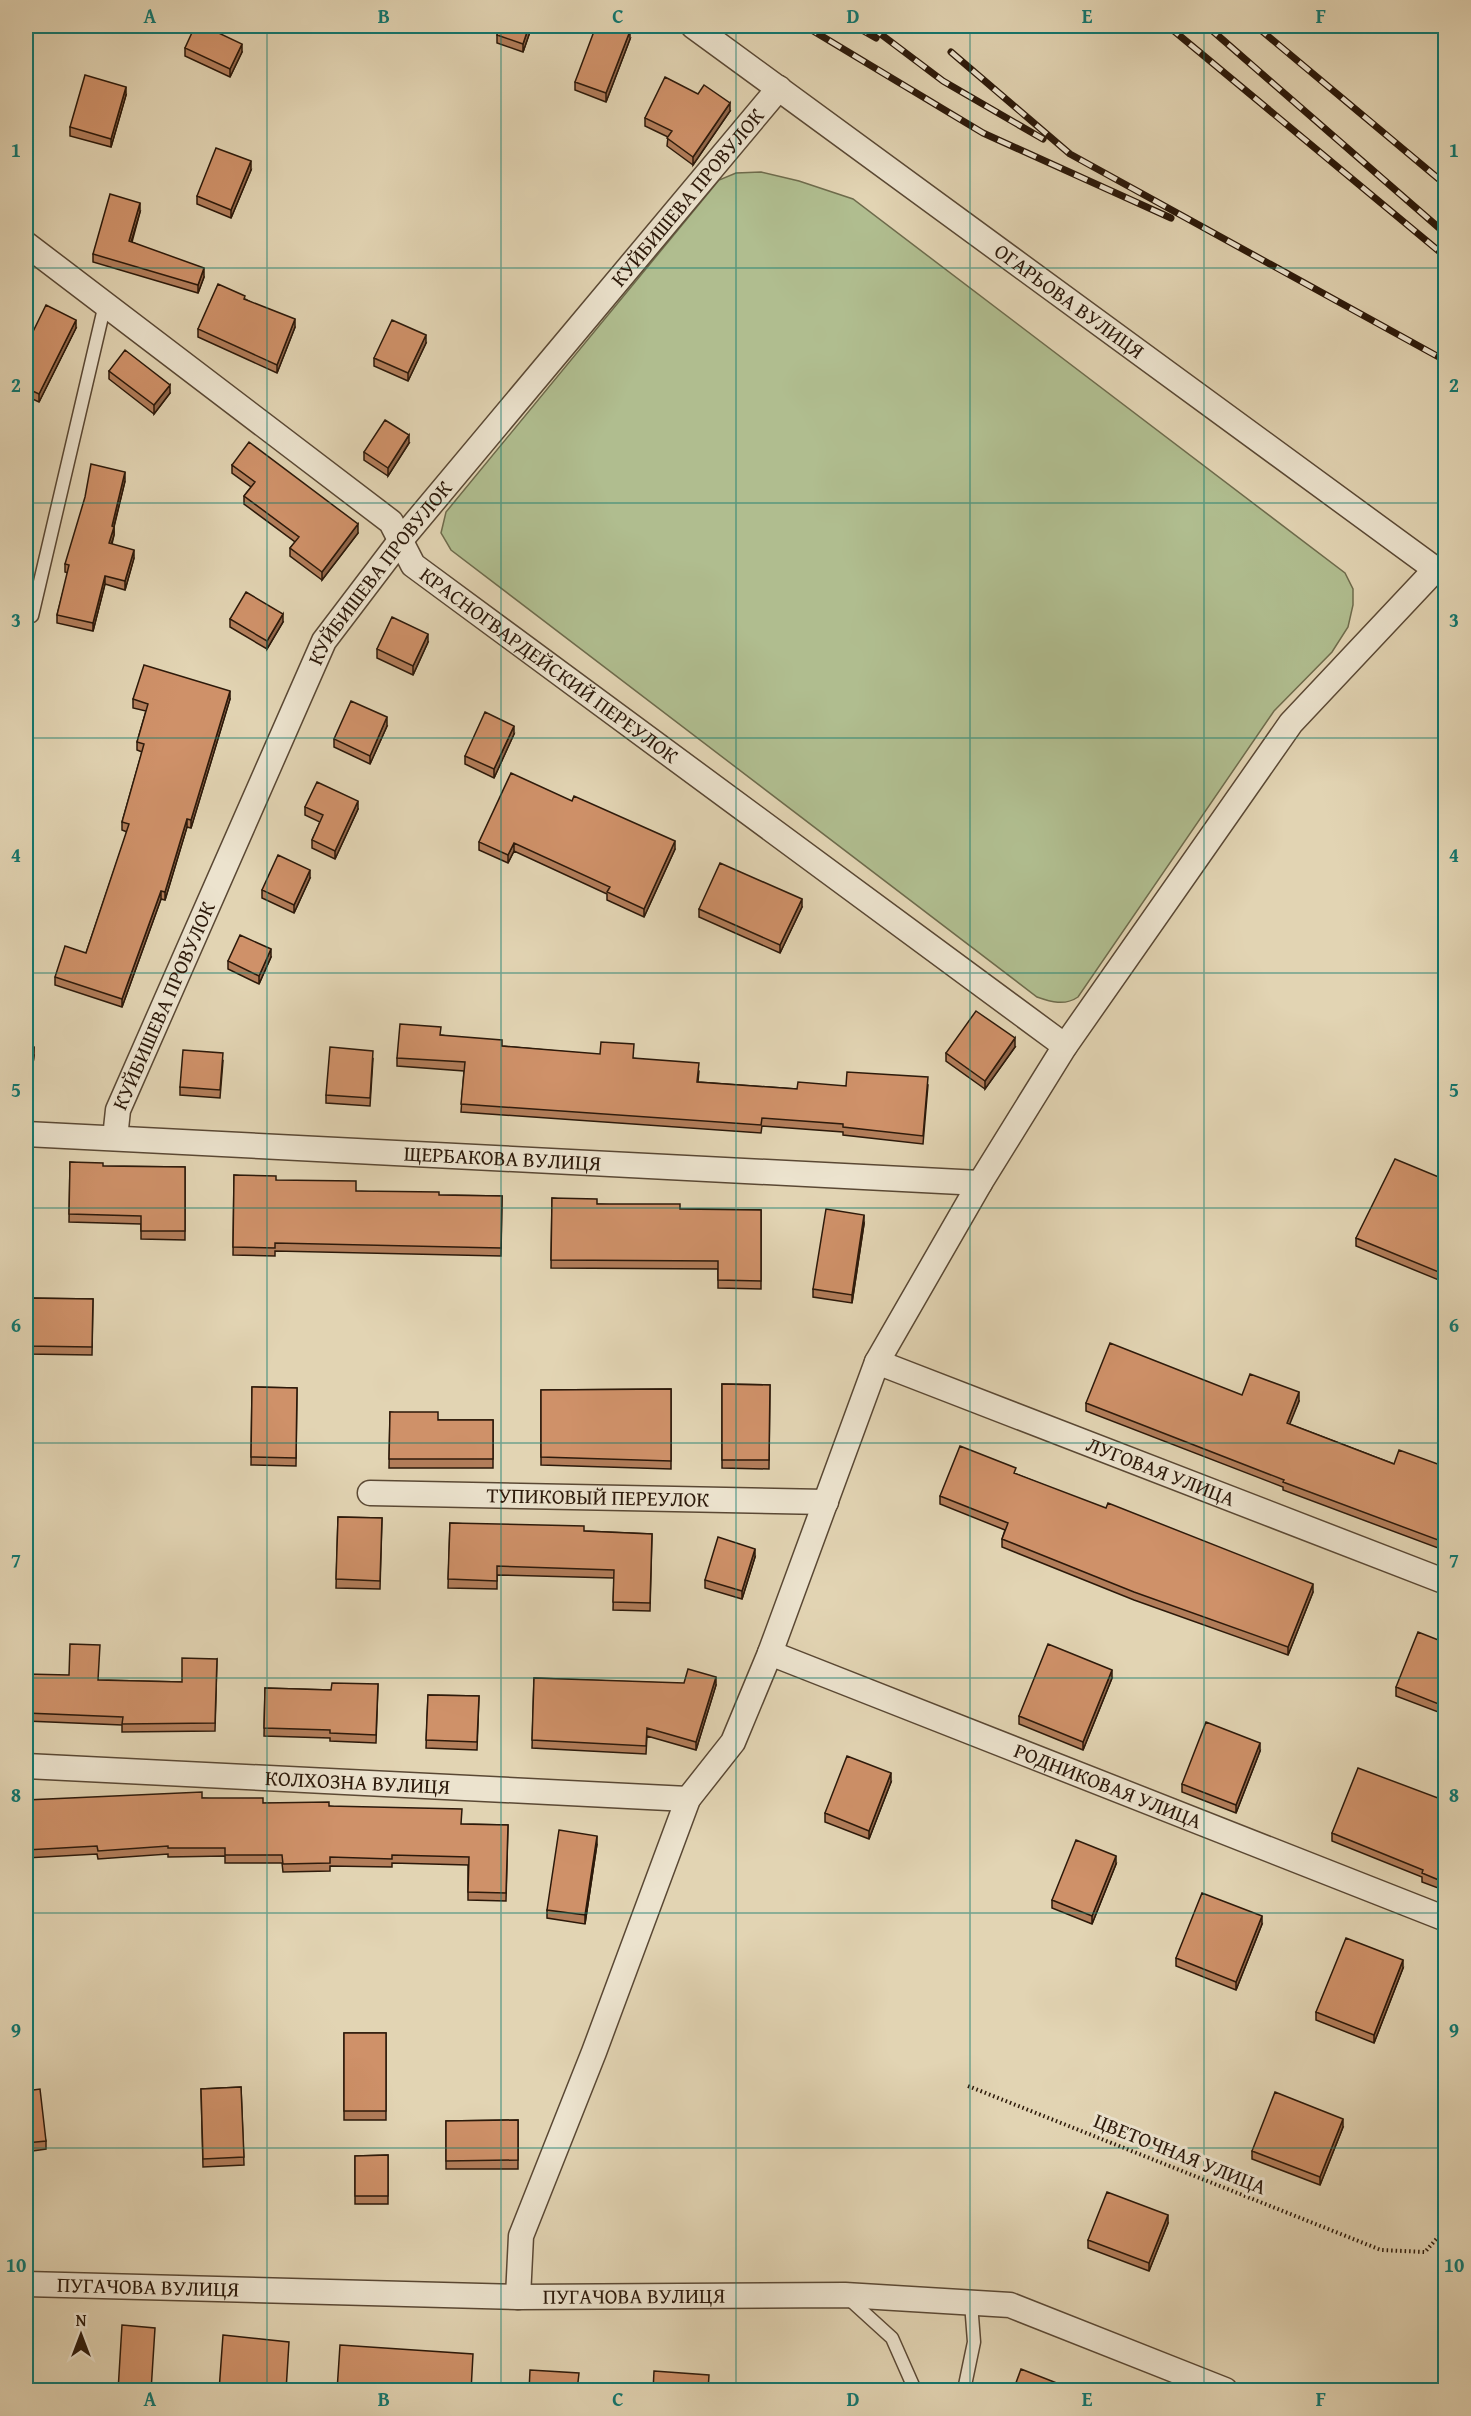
<svg xmlns="http://www.w3.org/2000/svg" width="1471" height="2416" viewBox="0 0 1471 2416" font-family="'Gentium Book Plus',serif">
<style>
.green{fill:#b0bd8f;stroke:#6e6b4c;stroke-width:1.5}
.lines{fill:none;stroke-linecap:round;stroke-linejoin:round}
.service-casing{stroke:#5a4834;stroke-width:15}
.minor-casing{stroke:#5a4834;stroke-width:27}
.path{stroke:#2c190a;stroke-width:4;stroke-dasharray:1.5 3;stroke-linecap:butt}
.service{stroke:#ece3ce;stroke-width:12}
.minor{stroke:#ece3ce;stroke-width:24}
.rail-casing{stroke:#2c190a;stroke-width:7}
.rail{stroke:#ece3ce;stroke-width:4.5;stroke-dasharray:14;stroke-linecap:butt}
.wall{fill:#b27d5a;stroke:#2c190a;stroke-width:1.5}
.shaded-wall{fill:#91664a;stroke:#2c190a;stroke-width:1.5}
.building{fill:#cf9169;stroke:#2c190a;stroke-width:1.5}
.grid{fill:none;stroke:#0f766e;stroke-width:1.5;stroke-opacity:0.55}
.labels{text-anchor:middle;stroke-width:6;stroke-linejoin:round;paint-order:stroke}
.street-label{font-size:21px;fill:#2c190a;stroke:#ece3ce}
.neatline{fill:none;stroke:#0f766e;stroke-width:2}
.grid-label{font-size:20px;text-anchor:middle;font-weight:bold;fill:#0f766e}
</style>
<rect width="100%" height="100%" fill="#e2d4b3"/>
<filter id="stains"><feTurbulence type="fractalNoise" baseFrequency=".00333" numOctaves="4"/><feColorMatrix values="0 0 0 0 .2 0 0 0 0 .09 0 0 0 0 .02 0 0 0 .5 -.17"/></filter>
<radialGradient id="worn" r=".72"><stop offset=".6" stop-color="#630" stop-opacity="0"/><stop offset="1" stop-color="#630" stop-opacity=".3"/></radialGradient>
<path class="green" d="M761 172 799 181 853 199 1345 573 1353 589V605L1348 627 1332 652 1274 711 1078 997C1065 1006 1051 1002 1037 997L451 550 441 533 446 512 719 180 736 173Z"/>
<g class="lines">
<defs>
<path id="service" d="M32 616 105 304
M848 2298 892 2338 915 2390
M964 2390 974 2342 971 2303"/>
<g id="minor">
<path id="s1" d="M693 26 1446 577"/>
<path id="s2" d="M26 244 391 522 413 565 1065 1046"/>
<path id="s3" d="M26 1134 980 1183"/>
<path id="s4" d="M115 1138 118 1110 324 641 400 541 779 88"/>
<path id="s5" d="M877 1362 1446 1582"/>
<path id="s6" d="M370 1493 826 1502"/>
<path id="s7" d="M770 1653 1446 1919"/>
<path id="s8" d="M26 1766 688 1799"/>
<path id="s9" d="M26 2284 518 2297 845 2295 1010 2305 1225 2390"/>
<path d="M518 2297 521 2236 594 2052 688 1799 733 1742 770 1653 877 1362 980 1183 1065 1046 1291 723 1434 571"/>
</g>
</defs>
<use href="#service" class="service-casing"/>
<use href="#minor" class="minor-casing"/>
<path class="path" d="M968 2086 1381 2250 1425 2252 1446 2228"/>
<use href="#service" class="service"/>
<use href="#minor" class="minor"/>
<defs>
<path id="rail" d="M805 26 983 133 1171 218
M855 26 876 38
M870 26 943 81 1043 139
M1168 26 1446 257
M1207 26 1446 234
M1256 26 1446 185
M951 52 1070 154 1446 361"/>
</defs>
<use href="#rail" class="rail-casing"/>
<use href="#rail" class="rail"/>
</g>
<path class="wall" d="M500 26H532L523 52 497 43V35Z
M630 39 606 102 575 90V82Z
M185 48 242 52 230 77 185 56Z
M126 95 111 147 70 136V127Z
M730 111 693 165 667 146 668 137 645 126V118Z
M251 170 231 218 197 204V196Z
M140 212 132 242 204 277 198 293 93 262V254Z
M245 299 295 327 277 373 198 337V329Z
M76 328 39 402 26 396V346Z
M426 343 408 381 374 366V358Z
M109 371 170 393 154 414 109 379Z
M409 443 388 476 364 460V452Z
M232 465 358 533 322 580 290 556V548L295 542 244 504V496L251 487 232 473Z
M125 481 114 527V535L112 544 134 558 125 590 105 584 93 631 57 623V615L68 573 65 572V564Z
M230 619 283 622 267 649 230 627Z
M428 642 413 675 377 658V649Z
M133 699H230L191 828 187 827 165 900 161 899 122 1007 55 985V977L86 953 127 832 122 830V822L142 752 137 750V742L146 711 133 708Z
M387 726 370 764 334 747V739Z
M514 734 494 778 465 764V756Z
M572 801 675 849 644 917 607 900V894L514 851 508 863 479 850V842Z
M305 807 358 809 335 859 312 848V840L320 822 305 815Z
M310 878 294 913 262 898V890Z
M802 907 780 953 699 917V909Z
M271 957 259 984 228 969V961Z
M441 1035 502 1046 633 1058 699 1071 698 1082 797 1089 846 1086 928 1085 923 1144 843 1135V1132L762 1126 761 1133 461 1112 464 1071 397 1066V1058Z
M26 1046 34 1055 29 1100H26Z
M1015 1047 985 1089 946 1061V1053Z
M373 1059 370 1106 326 1103V1095Z
M223 1061 220 1098 180 1095V1087Z
M70 1162 103 1166 185 1167V1240L141 1239V1224L69 1222Z
M234 1175 356 1191 439 1195 502 1196 501 1256 275 1251V1256L233 1255Z
M1446 1180V1283L1356 1246V1238Z
M552 1198 597 1204 680 1209 761 1210V1289L718 1288V1269L551 1268Z
M864 1224 852 1303 813 1297V1289Z
M26 1298 93 1299 92 1355 26 1354Z
M722 1384 770 1385 769 1469 722 1468Z
M252 1387 297 1388 296 1466 251 1465Z
M671 1389V1469L541 1465V1390Z
M1242 1395 1299 1401 1289 1424 1394 1464 1446 1467V1551L1283 1490V1487L1086 1411V1403Z
M390 1412 438 1420H493V1468H389Z
M1016 1474 1313 1592 1288 1655 1134 1600 1002 1547V1539L1005 1530 940 1504V1496Z
M338 1517 382 1518 380 1589 336 1588Z
M450 1523 584 1531 652 1534 650 1611 613 1610 614 1578 497 1575V1589L448 1588Z
M755 1557 742 1599 705 1588V1580Z
M1446 1643V1715L1396 1696V1687Z
M217 1659 215 1731 122 1732V1725L26 1721V1674L99 1680 182 1682Z
M534 1678 716 1685 696 1750 647 1736 646 1754 532 1748Z
M1112 1678 1083 1750 1019 1724V1716Z
M378 1684 376 1743 330 1741V1738L264 1736 265 1688 331 1690Z
M428 1695 479 1696 477 1750 426 1748Z
M1260 1751 1236 1813 1182 1792V1784Z
M891 1782 869 1839 825 1822V1813Z
M202 1798 263 1803 329 1806 462 1824 508 1825 506 1901 468 1900V1865L392 1863V1867L330 1866V1871L283 1872 282 1863H225V1856L168 1857V1854L98 1859 97 1854 26 1858V1800Z
M1446 1801V1891L1422 1882V1877L1332 1841V1833Z
M597 1844 585 1924 547 1918V1910Z
M1116 1864 1092 1924 1052 1908V1900Z
M1262 1924 1236 1990 1176 1966V1958Z
M1403 1968 1374 2043 1316 2020V2012Z
M344 2033H386V2120H344Z
M241 2087 244 2165 203 2167 201 2089Z
M26 2091 46 2141V2149L26 2152Z
M518 2120V2169H446V2121Z
M1343 2127 1320 2185 1252 2159V2151Z
M388 2155V2204H355V2156Z
M1168 2223 1149 2271 1088 2248V2240Z"/>
<path class="shaded-wall" d="M529 26H532L523 52V44Z
M630 31V39L606 102V93Z
M242 44V52L230 77V69Z
M126 87V95L111 147V139Z
M730 103V111L693 165V157Z
M251 161V170L231 218V210Z
M140 203V212L129 249V241Z
M204 268V277L198 293V285Z
M30 281V289L26 298V290Z
M295 319V327L277 373V365Z
M76 320V328L39 402V394Z
M426 335V343L408 381V373Z
M170 385V393L154 414V405Z
M409 435V443L388 476V468Z
M125 472V481L112 534V526Z
M358 524V533L322 580V572Z
M114 527V535L109 551V543Z
M134 550V558L125 590V581Z
M105 576V584L93 631V623Z
M283 614V622L267 649V641Z
M428 634V642L413 675V666Z
M230 691V699L191 828V820Z
M387 717V726L370 764V756Z
M514 726V734L494 778V769Z
M358 801V809L335 859V851Z
M187 819V827L165 900V892Z
M675 841V849L644 917V909Z
M514 843V851L508 863V855Z
M310 870V878L294 913V905Z
M161 891V899L122 1007V999Z
M802 899V907L780 953V945Z
M271 949V957L259 984V976Z
M1015 1038V1047L985 1089V1081Z
M34 1047V1055L29 1100V1092Z
M864 1215V1224L852 1303V1295Z
M1299 1392V1401L1287 1431V1423Z
M755 1549V1557L742 1599V1591Z
M1313 1584V1592L1288 1655V1647Z
M1112 1670V1678L1083 1750V1742Z
M716 1677V1685L696 1750V1742Z
M1260 1743V1751L1236 1813V1805Z
M891 1773V1782L869 1839V1831Z
M597 1836V1844L585 1924V1915Z
M1116 1856V1864L1092 1924V1916Z
M1262 1916V1924L1236 1990V1982Z
M1403 1960V1968L1374 2043V2035Z
M1343 2119V2127L1320 2185V2177Z
M1168 2215V2223L1149 2271V2263Z"/>
<path class="building" d="M195 26H204L242 44 230 69 185 48Z
M500 26H529L523 44 497 35Z
M596 26H615L630 31 606 93 575 82Z
M85 75 126 87 111 139 70 127Z
M665 77 698 94 704 85 730 103 693 157 667 138 672 131 645 118Z
M216 148 251 161 231 210 197 196Z
M110 194 140 203 129 241 204 268 198 285 93 254Z
M26 279 30 281 26 290Z
M218 284 245 296 244 299 295 319 277 365 198 329Z
M46 305 76 320 39 394 26 388V346Z
M392 320 426 335 408 373 374 358Z
M125 350 170 385 154 405 109 371Z
M385 420 409 435 388 468 364 452Z
M249 442 358 524 322 572 290 548 299 537 244 496 255 482 232 465Z
M91 464 125 472 112 526 114 527 109 543 134 550 125 581 105 576 93 623 57 615 69 565 65 564 85 497Z
M246 592 283 614 267 641 230 619Z
M392 617 428 634 413 666 377 649Z
M144 665 230 691 191 820 187 819 165 892 161 891 122 999 55 977 65 946 86 953 129 824 122 822 144 744 137 742 148 704 133 699Z
M351 701 387 717 370 756 334 739Z
M485 712 514 726 494 769 465 756Z
M511 773 572 801 574 796 675 841 644 909 607 892 610 887 514 843 508 855 479 842Z
M317 782 358 801 335 851 312 840 323 815 305 807Z
M278 855 310 870 294 905 262 890Z
M720 863 802 899 780 945 699 909Z
M240 935 271 949 259 976 228 961Z
M976 1011 1015 1038 985 1081 946 1053Z
M400 1024 441 1027 440 1035 502 1040V1046L600 1054 601 1042 634 1044 633 1058 699 1063 697 1082 797 1089 798 1082 846 1086 847 1072 928 1077 923 1136 843 1127V1124L762 1118 761 1125 461 1104 465 1062 397 1058Z
M26 1046 34 1047 29 1092H26Z
M330 1047 373 1051 370 1098 326 1095Z
M183 1050 223 1053 220 1090 180 1087Z
M26 1152H28L26 1226Z
M1395 1159 1446 1180V1275L1356 1238Z
M70 1162 103 1163V1166L185 1167V1231H141V1216L69 1214Z
M234 1175 276 1176V1180L356 1181V1191L439 1192V1195L502 1196 501 1248 275 1243V1248L233 1247Z
M552 1198 597 1199V1204H680V1209L761 1210V1281L718 1280V1261L551 1260Z
M826 1209 864 1215 852 1295 813 1289Z
M26 1298 93 1299 92 1347 26 1346Z
M1110 1343 1242 1395 1250 1374 1299 1392 1287 1423 1394 1464 1399 1450 1446 1467V1543L1283 1482 1284 1480 1086 1403Z
M722 1384 770 1385 769 1460H722Z
M252 1387 297 1388 296 1458 251 1457Z
M671 1389V1461L541 1457V1390Z
M390 1412H438V1420H493V1459H389Z
M960 1446 1016 1468 1014 1473 1106 1508 1108 1503 1313 1584 1288 1647 1134 1592 1002 1539 1008 1523 940 1496Z
M338 1517 382 1518 380 1581 336 1579Z
M450 1523 584 1526V1531L652 1534 650 1603 613 1602 614 1570 497 1566V1581L448 1579Z
M718 1537 755 1549 742 1591 705 1580Z
M1418 1632 1446 1643V1707L1396 1687Z
M70 1644 100 1645 98 1680 182 1682V1658L217 1659 215 1723 122 1724 123 1717 26 1713V1674L69 1675Z
M1048 1644 1112 1670 1083 1742 1019 1716Z
M688 1669 716 1677 696 1742 647 1728 646 1746 532 1740 534 1678 684 1683Z
M332 1683 378 1684 376 1735 330 1733V1730L264 1728 265 1688 331 1690Z
M428 1695 479 1696 477 1742 426 1740Z
M1206 1722 1260 1743 1236 1805 1182 1784Z
M847 1756 891 1773 869 1831 825 1813Z
M1358 1768 1446 1801V1883L1422 1873 1423 1870 1332 1833Z
M202 1792V1798H263V1803L329 1802V1806L462 1809 461 1824 508 1825 506 1893 468 1892 469 1857 392 1855V1859L330 1857V1863L283 1864 282 1855H225V1848H168V1846L98 1851 97 1846 26 1850V1800Z
M559 1830 597 1836 585 1915 547 1910Z
M1076 1840 1116 1856 1092 1916 1052 1900Z
M1202 1893 1262 1916 1236 1982 1176 1958Z
M1346 1938 1403 1960 1374 2035 1316 2012Z
M344 2033H386V2111H344Z
M241 2087 244 2157 203 2159 201 2089Z
M40 2089 46 2141 26 2143V2091Z
M1275 2092 1343 2119 1320 2177 1252 2151Z
M518 2120V2160L446 2161V2121Z
M388 2155V2196H355V2156Z
M1107 2192 1168 2215 1149 2263 1088 2240Z
M122 2325 155 2328 151 2391H118Z
M223 2335 289 2342 286 2391H219Z
M340 2345 473 2354 471 2391H337Z
M1021 2369 1077 2391H1013Z
M530 2370 579 2373 577 2391H529Z
M654 2371 709 2375 708 2391H653Z"/>
<path class="grid" d="M267 26V2390M501 26V2390M736 26V2390M970 26V2390M1204 26V2390M26 268H1446M26 503H1446M26 738H1446M26 973H1446M26 1208H1446M26 1443H1446M26 1678H1446M26 1913H1446M26 2148H1446"/>
<g class="labels">
<g class="street-label">
<text dy="7" stroke="none"><textPath href="#s4" startOffset="1114">КУЙБИШЕВА ПРОВУЛОК</textPath></text>
<text dy="7" stroke="none"><textPath href="#s1" startOffset="466">ОГАРЬОВА ВУЛИЦЯ</textPath></text>
<text dy="7" stroke="none"><textPath href="#s4" startOffset="628">КУЙБИШЕВА ПРОВУЛОК</textPath></text>
<text dy="7" stroke="none"><textPath href="#s2" startOffset="676">КРАСНОГВАРДЕЙСКИЙ ПЕРЕУЛОК</textPath></text>
<text dy="7" stroke="none"><textPath href="#s4" startOffset="142">КУЙБИШЕВА ПРОВУЛОК</textPath></text>
<text dy="7" stroke="none"><textPath href="#s3" startOffset="477">ЩЕРБАКОВА ВУЛИЦЯ</textPath></text>
<text dy="7" stroke="none"><textPath href="#s5" startOffset="304">ЛУГОВАЯ УЛИЦА</textPath></text>
<text dy="7" stroke="none"><textPath href="#s6" startOffset="228">ТУПИКОВЫЙ ПЕРЕУЛОК</textPath></text>
<text dy="7" stroke="none"><textPath href="#s8" startOffset="332">КОЛХОЗНА ВУЛИЦЯ</textPath></text>
<text dy="7" stroke="none"><textPath href="#s7" startOffset="363">РОДНИКОВАЯ УЛИЦА</textPath></text>
<text transform="translate(1180 2154) rotate(22)" y="7">ЦВЕТОЧНАЯ УЛИЦА</text>
<text dy="7" stroke="none"><textPath href="#s9" startOffset="122">ПУГАЧОВА ВУЛИЦЯ</textPath></text>
<text dy="7" stroke="none"><textPath href="#s9" startOffset="608">ПУГАЧОВА ВУЛИЦЯ</textPath></text>
</g>
</g>
<rect width="1471" height="2416" fill="none" stroke="#e2d4b3" stroke-width="66"/>
<g transform="translate(81 2335)" stroke="#ece3ce" stroke-width="4.5" paint-order="stroke">
<path d="M0-4.5L10 22L0 15L-10 22Z" fill="#2c190a"/>
<text y="-9" font-size="16" font-weight="bold" text-anchor="middle" fill="#2c190a">N</text>
</g>
<rect x="33" y="33" width="1405" height="2350" class="neatline"/>
<g class="grid-label">
<text x="150" y="23">A</text>
<text x="384" y="23">B</text>
<text x="618" y="23">C</text>
<text x="853" y="23">D</text>
<text x="1087" y="23">E</text>
<text x="1321" y="23">F</text>
<text x="16" y="157">1</text>
<text x="1454" y="157">1</text>
<text x="16" y="392">2</text>
<text x="1454" y="392">2</text>
<text x="16" y="627">3</text>
<text x="1454" y="627">3</text>
<text x="16" y="862">4</text>
<text x="1454" y="862">4</text>
<text x="16" y="1097">5</text>
<text x="1454" y="1097">5</text>
<text x="16" y="1332">6</text>
<text x="1454" y="1332">6</text>
<text x="16" y="1567">7</text>
<text x="1454" y="1567">7</text>
<text x="16" y="1802">8</text>
<text x="1454" y="1802">8</text>
<text x="16" y="2037">9</text>
<text x="1454" y="2037">9</text>
<text x="16" y="2272">10</text>
<text x="1454" y="2272">10</text>
<text x="150" y="2406">A</text>
<text x="384" y="2406">B</text>
<text x="618" y="2406">C</text>
<text x="853" y="2406">D</text>
<text x="1087" y="2406">E</text>
<text x="1321" y="2406">F</text>
</g>
<rect width="100%" height="100%" filter="url(#stains)"/>
<rect width="100%" height="100%" fill="url(#worn)"/>
</svg>
